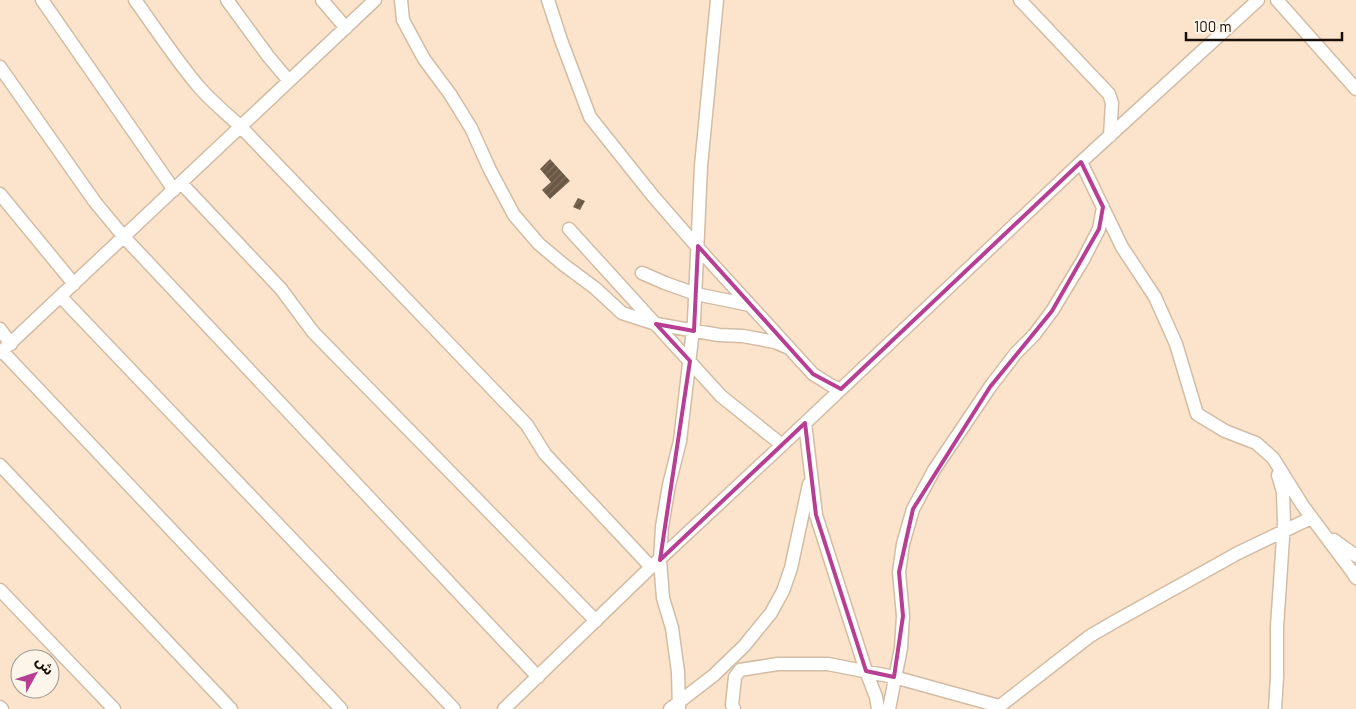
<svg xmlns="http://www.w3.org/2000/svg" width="1356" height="709" viewBox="0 0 1356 709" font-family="Barlow,'Noto Sans Arabic',sans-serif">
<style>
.building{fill:url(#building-hatch)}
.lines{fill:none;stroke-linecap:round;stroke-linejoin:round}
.minor-casing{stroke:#d2bca4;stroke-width:15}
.minor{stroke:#fff;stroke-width:12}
.marked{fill:none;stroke:#b73e93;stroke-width:4;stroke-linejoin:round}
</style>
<defs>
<pattern id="building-hatch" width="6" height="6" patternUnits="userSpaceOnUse" patternTransform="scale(1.25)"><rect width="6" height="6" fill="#6b5842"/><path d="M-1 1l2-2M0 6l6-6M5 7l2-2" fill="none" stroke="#7f705f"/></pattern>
</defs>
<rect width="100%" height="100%" fill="#fbe4cb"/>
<path class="building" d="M550 159 570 181 550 199 542 190 551 182 540 169Z
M578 198 585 201 580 210 573 207Z"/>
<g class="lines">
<defs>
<path id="minor" d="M42 0 174 190
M135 0C156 29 176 60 199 87 212 102 227 114 241 127L527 425 545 454 651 567
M227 0 268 56 289 81
M322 0 346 28
M401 0 403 20 424 59 450 94 471 128 490 170 514 215 539 244 564 265 595 288 622 313 656 324 719 335 743 336 775 342 789 348
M548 0 561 40 590 117 653 196 706 257 813 374 832 386 841 389
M1020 0 1109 94 1112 103 1110 136
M1277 0 1356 89
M0 67 95 202 124 237 538 677
M1081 162 1122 247 1155 297 1176 344 1197 414 1225 431 1256 443 1273 458 1303 506 1353 573 1356 578
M181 183 281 289 313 332 596 621
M0 194 74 284
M569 229 721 396 782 445
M642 273 665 283 696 294 750 305
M61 297 454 709
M0 329 11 344
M2 351 341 709
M0 353 375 0
M805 423 816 515 866 671 876 697 878 709
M0 465 231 709
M1334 540 1356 556
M0 590 114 709
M0 707 2 709
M504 709 651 567 782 445 1081 162 1258 0
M670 709 714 675 744 646 771 613 783 591 791 568 809 484
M679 709 678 672 672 628 663 598 660 560 662 527 669 485 680 441 694 321 701 166 717 0
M734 709 732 705 735 677 740 670 778 664H828L894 677 999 706
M889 709 901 648 903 616 899 572 903 544 913 509 934 470 990 387 1016 353 1034 335 1052 311 1083 260 1099 229 1103 207
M996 709 1090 636 1114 622 1238 553 1311 518
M1275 709 1277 676V627L1284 523 1283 492 1278 475"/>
</defs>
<use href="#minor" class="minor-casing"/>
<use href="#minor" class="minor"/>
</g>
<path class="marked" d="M1081 162 1103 207 1099 229 1052 311 990 387 913 509 899 572 903 616 894 677 866 671 816 515 805 423 660 560 690 361 656 324 694 331 698 246 813 374 841 389Z"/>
<g transform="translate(35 674) rotate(50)"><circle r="24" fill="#fdf4ea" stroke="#a19990"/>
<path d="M0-4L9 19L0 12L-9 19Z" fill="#b73e93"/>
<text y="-8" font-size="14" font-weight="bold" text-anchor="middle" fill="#181008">ش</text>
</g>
<path d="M1186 32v8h156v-8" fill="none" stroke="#181008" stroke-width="2.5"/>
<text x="1194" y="32" font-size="15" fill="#181008" stroke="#fdf4ea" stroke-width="4" paint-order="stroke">100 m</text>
</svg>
